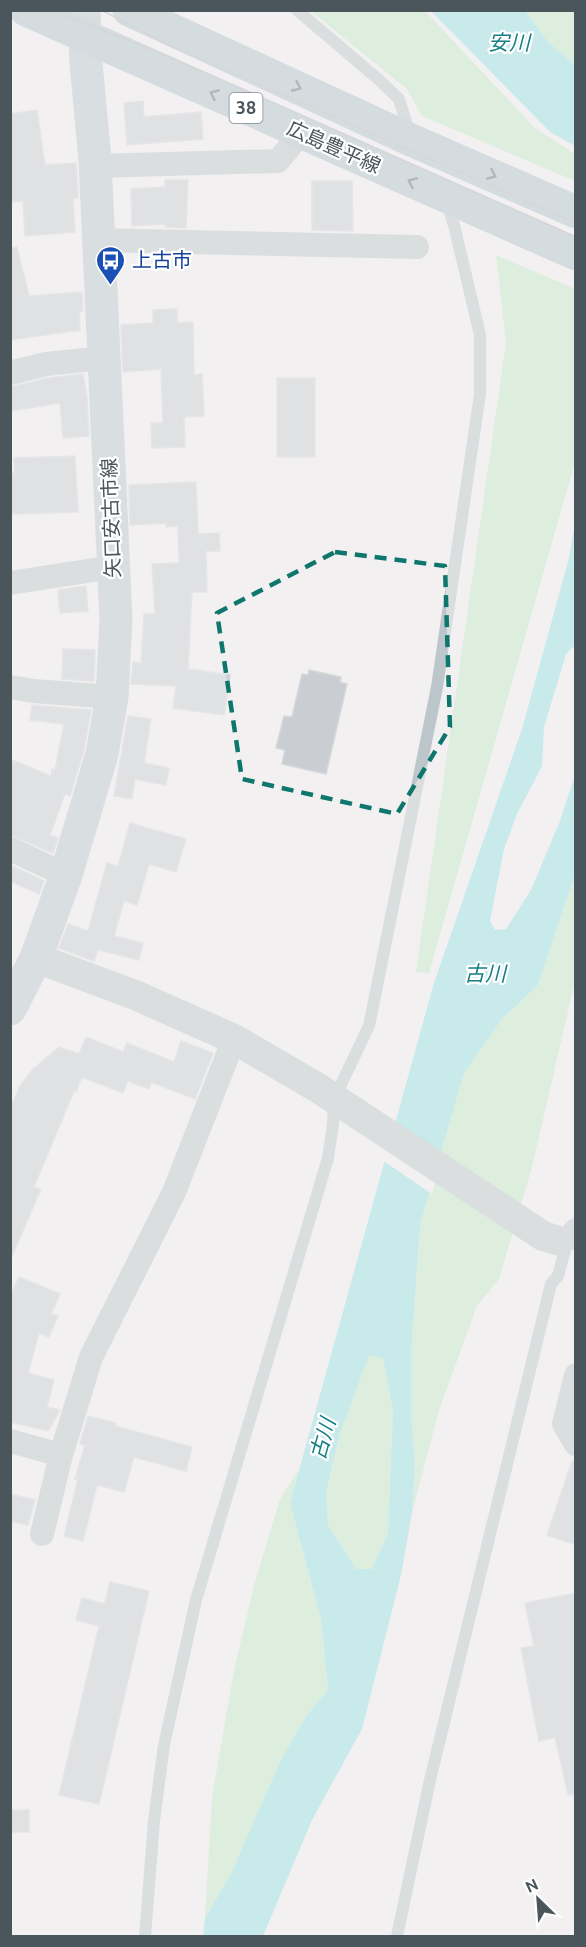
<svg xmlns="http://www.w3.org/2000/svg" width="586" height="1947" viewBox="0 0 586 1947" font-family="Ubuntu,'Noto Sans JP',sans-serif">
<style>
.green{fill:#c3ebcb}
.water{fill:#94e2e4;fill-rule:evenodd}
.pier{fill:#f2f0f1}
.building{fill:#caced2;stroke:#d5d8db;stroke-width:1.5}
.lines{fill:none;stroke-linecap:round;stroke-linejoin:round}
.service{stroke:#bdc7cb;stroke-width:12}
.minor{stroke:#bdc7cb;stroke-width:24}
.tertiary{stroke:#bdc7cb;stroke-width:30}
.secondary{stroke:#bbc7cd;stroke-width:33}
.primary{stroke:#b2c4cc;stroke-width:33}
.tram{stroke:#b3b7ba;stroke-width:1.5}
.oneway{stroke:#647278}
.marked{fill:none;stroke:#0f766e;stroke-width:4.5;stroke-dasharray:12 8;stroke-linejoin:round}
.labels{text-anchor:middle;stroke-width:4.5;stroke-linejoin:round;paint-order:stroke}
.shield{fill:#fff;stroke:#80898d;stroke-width:1.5}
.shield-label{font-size:18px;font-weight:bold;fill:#4a565c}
.street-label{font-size:20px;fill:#4a565c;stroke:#fff}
.transit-label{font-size:20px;fill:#164399;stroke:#fff;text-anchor:start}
.water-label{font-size:21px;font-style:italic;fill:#177f83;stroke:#fff}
</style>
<rect width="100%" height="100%" fill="#f2f0f1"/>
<path class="green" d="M311 11H425L535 128 575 154V181L422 116 407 89Z
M525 11H575V65L548 42Z
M496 255 575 289V462L429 973 416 972 506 343Z
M575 874V981L532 1167 499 1279 477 1306 439 1410 412 1513 415 1464 411 1414V1354L420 1225 464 1073 502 1019 538 985Z
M369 1354 383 1358 393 1411 388 1533 372 1569H356L328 1525 326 1493 340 1433Z
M299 1469 290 1503 321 1619 328 1690 307 1715 231 1874 205 1918 212 1798 234 1670 255 1582 280 1499Z"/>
<path class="water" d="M431 11H525L548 42 575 65V146L550 132Z
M575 522V645L566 654 544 727 542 766 517 814 504 849 490 921 495 930 506 929 531 890 560 821 575 775V874L538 985 502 1019 464 1073 420 1225 411 1354V1414L415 1464 412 1513 401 1575 362 1729 312 1820 263 1936H203L205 1918 231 1874 281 1760 307 1715 328 1690 321 1619 290 1503 434 983 522 729 569 558ZM369 1355 383 1358 393 1411 388 1533 372 1569H356L328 1525 326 1493 340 1433Z"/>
<path class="pier" d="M392 1122 443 1157 432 1194 382 1160Z"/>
<path class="building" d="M143 101 144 117 201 112 203 139 127 145 124 103Z
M37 110 45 165 76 163 78 198 73 199 75 232 25 236 23 201 10 202V114Z
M165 180H188L186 228 165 227V224L132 226 131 189 165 187Z
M312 181H352L353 231 312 230Z
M17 247 29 296 82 292 83 311 79 312 80 330 10 340V248Z
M177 309V323L193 322 194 375 202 374 204 416 184 417 185 447 152 448 151 423H163L161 369 123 372 121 325 153 323V310Z
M83 374 87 397 89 436 63 438 60 403 10 411V387L48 378Z
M277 378H315V457H277Z
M75 456 78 512 10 514V473H15L14 458Z
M196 482 198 534 219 533 220 551H206L207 592H192L188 669 230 675 224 715 173 708 176 686 131 684 133 662 141 663 144 614H155L152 564 179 563 178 526 166 527V523L130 525 129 485Z
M86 586 88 611 60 613 58 590Z
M63 649 95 650 94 681 62 679Z
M309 670 341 677 340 682 347 684 326 774 282 764 285 750 276 748 284 716 292 717 302 674 308 675Z
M32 705 91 710 84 750 70 796 65 794 50 835 58 838 53 853 10 835V759L51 776 52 769 55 770 64 724 30 720Z
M128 716 151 719 144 763 169 768 166 785 135 779 132 799 114 796Z
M130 823 186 839 176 872 149 864 137 905 124 901 114 936 143 943 139 960 98 950 94 961 59 948 68 924 88 931 107 863 118 866Z
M10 865 44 881 39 894 10 881Z
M86 1037 123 1052 127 1043 174 1062 181 1041 213 1053 195 1099 151 1082 149 1089 128 1081 123 1093 82 1077 76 1092 74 1091 34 1187 41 1189 10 1261V1109L20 1086 32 1070 59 1047 79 1054Z
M19 1277 60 1294 51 1314 58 1316 49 1337 39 1333 28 1373 54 1380 47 1407 60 1410 48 1431 10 1422V1296Z
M88 1416 116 1423 115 1426 192 1447 186 1471 134 1457 124 1492 97 1485 83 1541 64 1536 78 1479H75L85 1445 80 1444Z
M572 1461H576V1545L547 1535Z
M10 1494 35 1500 28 1525 10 1521Z
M110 1582 149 1591 99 1804 59 1795 99 1626 76 1620 82 1598 105 1604Z
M576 1593V1794L568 1795 555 1737 539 1741 521 1648 534 1646 525 1603Z
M10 1810H29V1832H10Z"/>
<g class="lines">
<path class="service" d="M297 10 378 79 399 99 410 135
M145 1936 154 1821 164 1745 196 1600 328 1158 333 1124 334 1099 369 1026 437 687 480 394V335L455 229 447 202
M397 1936 430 1780 551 1284 558 1276 568 1239"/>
<path class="minor" d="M95 166 278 161 301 133
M97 240 417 247
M10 373 46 364 103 358
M10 583 113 567
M10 687 34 691 112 697
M10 849 66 875
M556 1240 568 1239 576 1230
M576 1375 564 1424 576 1444
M10 1441 61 1455
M42 1534 61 1455 91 1357 174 1192 234 1039"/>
<path class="tertiary" d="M36 958 135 995 234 1039 318 1088 543 1236 556 1240"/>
<path class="secondary" d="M10 1009 36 958 66 875 102 754 112 697 116 619 95 160 86 63 84 10"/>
<path class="primary" d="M26 10 576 254
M129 10 411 140 576 212"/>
<path class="tram" d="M52 10 162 54 576 237
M101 10 169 45 576 223"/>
</g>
<defs><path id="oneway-chevron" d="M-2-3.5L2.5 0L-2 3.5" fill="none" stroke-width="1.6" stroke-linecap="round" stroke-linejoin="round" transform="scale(1.5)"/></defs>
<g class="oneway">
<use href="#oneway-chevron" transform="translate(297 87) rotate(25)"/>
<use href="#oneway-chevron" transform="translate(214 94) rotate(-156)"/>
<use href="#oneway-chevron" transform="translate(492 175) rotate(24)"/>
<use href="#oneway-chevron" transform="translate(412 182) rotate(-156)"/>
</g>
<path d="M0 0H586V1947H0ZM335 552 445 566 450 727 397 814 242 779 217 613Z" fill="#f2f0f1" fill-opacity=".55" fill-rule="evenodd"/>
<path class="marked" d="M335 552 445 566 450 727 397 814 242 779 217 613Z"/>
<defs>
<symbol id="bus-pin" viewBox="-11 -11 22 30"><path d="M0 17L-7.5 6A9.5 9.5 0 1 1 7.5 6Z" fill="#1a4fb4" stroke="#fff"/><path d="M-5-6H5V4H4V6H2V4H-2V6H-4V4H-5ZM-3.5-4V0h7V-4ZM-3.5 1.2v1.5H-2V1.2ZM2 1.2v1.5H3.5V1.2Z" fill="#fff"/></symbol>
</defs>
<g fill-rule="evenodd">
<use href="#bus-pin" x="94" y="244" width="33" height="45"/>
</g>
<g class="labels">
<rect class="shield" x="229.5" y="93" width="33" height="30" rx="4.5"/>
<g class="shield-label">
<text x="246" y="114">38</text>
</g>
<g class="street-label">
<text transform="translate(334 147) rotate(24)" y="7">広島豊平線</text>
<text transform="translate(111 518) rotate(-92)" y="7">矢口安古市線</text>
</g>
<g class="transit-label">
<text x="132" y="267">上古市</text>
</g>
<g class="water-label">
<text x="509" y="50">安川</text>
<text x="485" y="981">古川</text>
<text transform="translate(323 1439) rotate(-74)" y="7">古川</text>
</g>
</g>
<rect width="586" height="1947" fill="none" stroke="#4a565c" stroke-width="24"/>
<g transform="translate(538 1899) rotate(335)" stroke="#ffffff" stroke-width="4.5" paint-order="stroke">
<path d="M0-4.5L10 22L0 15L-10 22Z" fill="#4a565c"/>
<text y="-9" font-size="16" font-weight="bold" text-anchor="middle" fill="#4a565c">N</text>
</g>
</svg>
